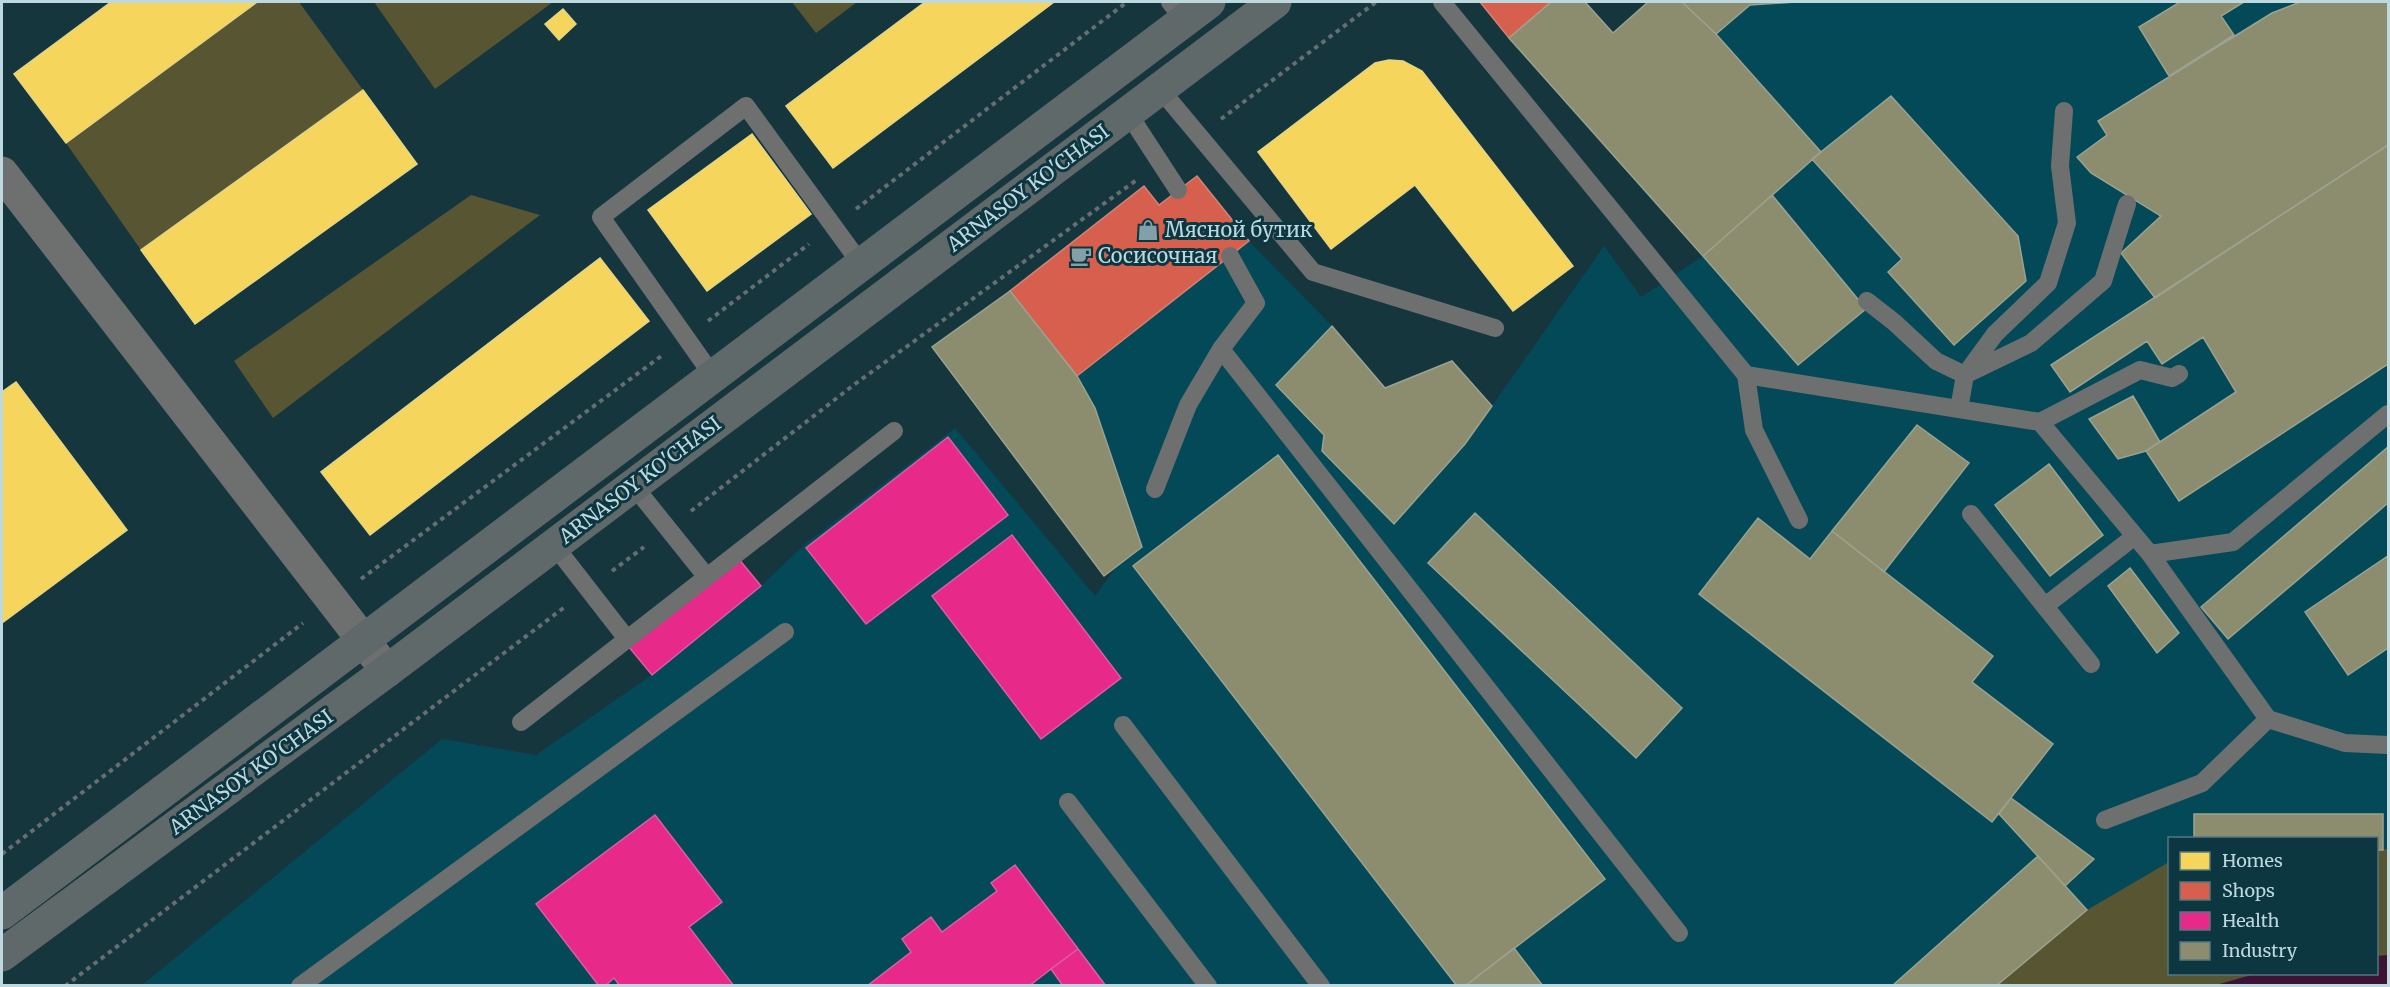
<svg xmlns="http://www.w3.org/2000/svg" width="2390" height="987" viewBox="0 0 2390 987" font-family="Merriweather,serif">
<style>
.built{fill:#034958}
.green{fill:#585532}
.water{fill:#3c1335}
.homes{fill:#f6d55c;stroke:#e5d684;stroke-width:1.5}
.shops{fill:#d6604d;stroke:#cf8479;stroke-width:1.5}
.health{fill:#e7298a;stroke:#db5ea4;stroke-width:1.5}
.industry{fill:#8c8c6e;stroke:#9ba390;stroke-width:1.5}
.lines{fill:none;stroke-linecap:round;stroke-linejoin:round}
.path{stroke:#666e71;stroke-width:4;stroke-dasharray:4.5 4.5;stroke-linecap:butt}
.service{stroke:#6e706f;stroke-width:18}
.minor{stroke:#6e706f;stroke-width:33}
.secondary{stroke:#606969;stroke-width:33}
.labels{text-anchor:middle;stroke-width:6;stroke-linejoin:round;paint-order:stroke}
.street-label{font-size:20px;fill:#bed8e0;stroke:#0c3640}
.poi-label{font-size:20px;fill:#bed8e0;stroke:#0c3640;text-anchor:start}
</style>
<rect width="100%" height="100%" fill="#16363e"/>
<path class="built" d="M1796 2H2388V849L2383 850 2376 838H2170L2169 864 2087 910 1996 985 141 986 442 739 536 755 652 675 761 586 804 545 955 428 1095 596 1116 567 1142 547 1095 408 1077 376 1249 241 1332 326 1384 388 1492 406 1604 246 1641 297 1703 256 1716 34 1750 5Z"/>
<path class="green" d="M257 2H299L363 90 141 250 66 143Z
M374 2H553L435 89Z
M792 2H857L816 33Z
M471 195 540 215 273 418 234 361Z
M2388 849V985L1996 986 2087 910 2169 862 2170 974H2376L2377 850Z"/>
<path class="water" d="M2388 955V985H2216L2255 974H2376L2377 956Z"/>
<path class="homes" d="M111 2H257L66 143 14 74Z
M925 2H1054L833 168 786 106Z
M563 9 576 24 559 40 545 24Z
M1389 60 1403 61 1422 71 1573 266 1513 311 1415 185 1331 249 1258 152 1375 63Z
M363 90 417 164 195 324 141 250Z
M752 134 811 214 707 291 648 210Z
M600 258 649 321 370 535 321 472Z
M16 382 127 530 2 623V392Z"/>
<path class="shops" d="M1480 2H1551L1509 38Z
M1197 176 1249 241 1077 376 1010 291 1144 186 1159 205Z"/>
<path class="health" d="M948 437 1008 515 866 624 806 548Z
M1012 535 1121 678 1041 739 932 596Z
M738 558 761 586 652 675 629 647Z
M655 815 722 902 689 927 734 986H620L614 978 605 986H599L536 904Z
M1015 865 1106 986H1063L1051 969 1029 986H867L911 952 902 939 931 917 942 932 997 891 991 883Z
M1078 949 1106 986H1063L1051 969Z"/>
<path class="industry" d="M1551 2H1585L1613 33 1648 2H1682L1716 34 1821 152 1703 256 1509 38Z
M1682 2H1796L1750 5 1716 34Z
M2180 2H2244L2221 16 2234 35 2169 76 2139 27Z
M2300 2H2388V145L2155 298 2121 253 2161 216 2091 173 2077 157 2107 135 2098 121 2272 13Z
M1891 96 2018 236 2026 281 1954 345 1888 272 1902 259 1812 159Z
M2388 145V364L2179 501 2146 451 2236 392 2203 337 2162 364 2147 341 2070 392 2051 365Z
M1772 195 1866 309 1798 365 1703 256Z
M1010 291 1077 376 1095 408 1142 547 1104 576 932 347Z
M1332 326 1385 388 1452 361 1492 406 1465 444 1394 524 1322 451 1324 435 1276 385Z
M2133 396 2160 442 2146 451 2118 459 2089 419Z
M1917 425 1969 463 1884 572 1832 531Z
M2388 447V503L2228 639 2201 607Z
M1278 455 1605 879 1465 986H1457L1133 566Z
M2049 464 2103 535 2050 576 1995 505Z
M1475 513 1682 708 1636 758 1428 563Z
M1758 518 1810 559 1832 531 1993 656 1972 682 2053 744 1992 822 1699 594Z
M2388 556V648L2348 675 2305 612Z
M2130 568 2179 633 2157 653 2108 586Z
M2011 798 2094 859 2065 886 1999 814Z
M2194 814H2383V850H2376V838H2194Z
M2038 856 2087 910 1996 986H1892Z
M1514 948 1543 986H1465Z"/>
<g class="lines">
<path class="path" d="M1221 119 1376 2
M856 209 1127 2
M708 321 809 244
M691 511 855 384 1138 179
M612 571 644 547
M361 579 664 354
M2 854 303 623
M65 986 566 606"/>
<path class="service" d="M1170 2 1184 20
M1442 2 1746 375 2040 422 2150 554 2233 542 2388 414
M1160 89 1313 272 1495 328
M1128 113 1178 190
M1867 301 1894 322 1936 361 1965 375
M1221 349 1679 933
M1969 373 2031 343 2103 281 2127 204
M1746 375 1754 430 1799 520
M713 376 601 217 746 106 861 264
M1959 409 1965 375 1995 334 2048 283 2067 223 2060 166 2064 111
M2040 422 2140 370 2172 378 2179 374
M633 485 706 576
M1155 489 1188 405 1221 349 1256 303 1230 256
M1971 514 2091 664
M554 545 627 639
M2150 554 2268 719 2345 743 2388 745
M2045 606 2135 536
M521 722 894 431
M1123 725 1321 986
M1068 802 1208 986
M2105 820 2202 783 2268 719
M300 986 785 632"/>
<path class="minor" d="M2 173 387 671"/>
<path class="secondary" d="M2 913 1209 2
M2 955 387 671 1275 2"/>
</g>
<defs>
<symbol id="shop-bare" viewBox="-9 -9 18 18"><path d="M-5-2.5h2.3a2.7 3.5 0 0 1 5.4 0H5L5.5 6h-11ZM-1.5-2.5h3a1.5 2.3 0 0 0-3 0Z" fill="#839fa7" stroke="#0c3640" stroke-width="2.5" paint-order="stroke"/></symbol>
<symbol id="cafe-bare" viewBox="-9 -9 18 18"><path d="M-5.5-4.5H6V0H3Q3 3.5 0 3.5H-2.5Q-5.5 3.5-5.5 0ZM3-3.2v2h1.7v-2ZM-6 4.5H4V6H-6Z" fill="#839fa7" stroke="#0c3640" stroke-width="2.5" paint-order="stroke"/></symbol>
</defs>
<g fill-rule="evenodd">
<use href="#shop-bare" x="1133" y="215" width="30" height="30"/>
<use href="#cafe-bare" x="1066" y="241" width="30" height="30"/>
</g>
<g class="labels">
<g class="street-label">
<text transform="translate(1028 188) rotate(-37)" y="7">ARNASOY KO'CHASI</text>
<text transform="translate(640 480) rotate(-37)" y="7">ARNASOY KO'CHASI</text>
<text transform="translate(251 772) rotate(-36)" y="7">ARNASOY KO'CHASI</text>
</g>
<g class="poi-label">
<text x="1165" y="237">Мясной бутик</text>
<text x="1098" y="263">Сосисочная</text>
</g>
</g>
<rect width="2390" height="987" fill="none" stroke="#bed8e0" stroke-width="6"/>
<rect x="2168" y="837" width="210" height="138" fill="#0c3640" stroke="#537780" stroke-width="1.5"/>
<rect x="2180" y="852" width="30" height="18" fill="#f6d55c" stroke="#537780" stroke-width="1.5"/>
<text x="2222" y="867" font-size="18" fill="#bed8e0">Homes</text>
<rect x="2180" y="882" width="30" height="18" fill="#d6604d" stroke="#537780" stroke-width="1.5"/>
<text x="2222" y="897" font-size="18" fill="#bed8e0">Shops</text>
<rect x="2180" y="912" width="30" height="18" fill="#e7298a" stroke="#537780" stroke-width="1.5"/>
<text x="2222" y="927" font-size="18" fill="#bed8e0">Health</text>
<rect x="2180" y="942" width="30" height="18" fill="#8c8c6e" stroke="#537780" stroke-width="1.5"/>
<text x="2222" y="957" font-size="18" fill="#bed8e0">Industry</text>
</svg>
